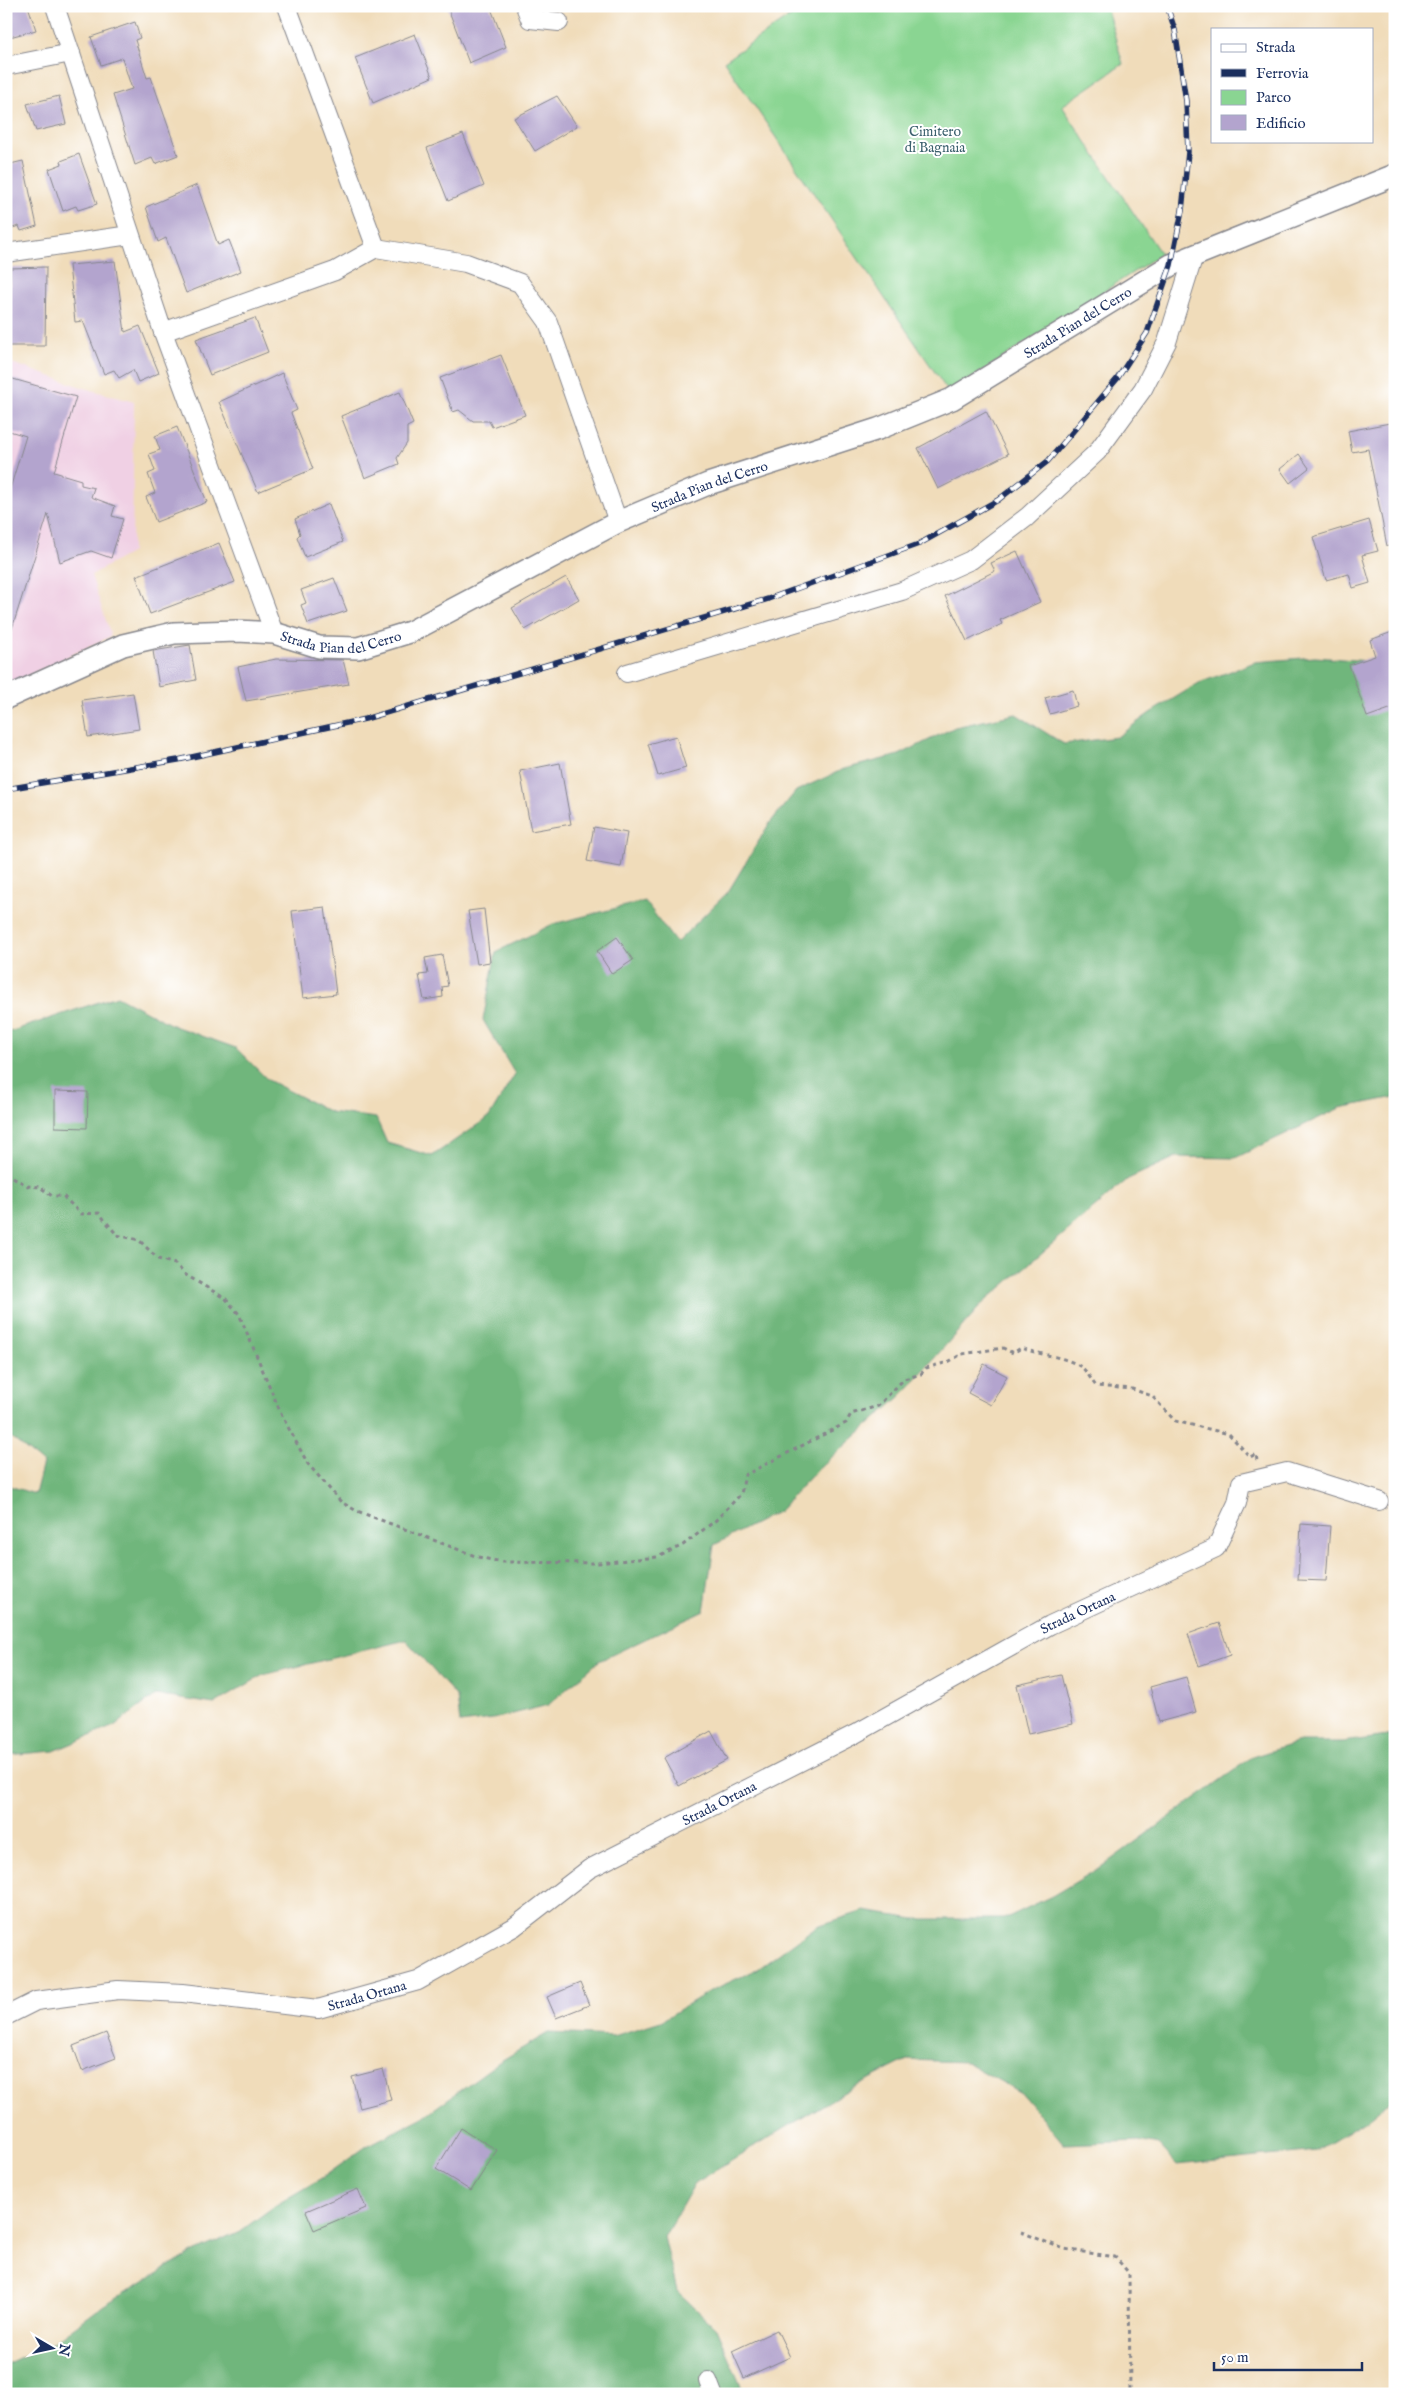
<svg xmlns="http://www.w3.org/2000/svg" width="1401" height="2400" viewBox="0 0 1401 2400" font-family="'IM FELL English',serif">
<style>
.built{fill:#f0d0e4}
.green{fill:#8ad592;stroke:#528278}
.forest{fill:#6fb67c;stroke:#45726d}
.building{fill:#b3a4ce}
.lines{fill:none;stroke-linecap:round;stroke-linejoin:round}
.minor-casing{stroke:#86868c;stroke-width:20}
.tertiary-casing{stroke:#86868c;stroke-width:24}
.path{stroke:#86868c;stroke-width:3;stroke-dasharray:4 4;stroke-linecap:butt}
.minor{stroke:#fff;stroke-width:18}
.tertiary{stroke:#fff;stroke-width:21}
.rail-casing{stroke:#1b2f5e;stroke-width:5.5}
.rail{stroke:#fff;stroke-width:4;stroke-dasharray:11;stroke-linecap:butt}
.labels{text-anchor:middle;stroke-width:4;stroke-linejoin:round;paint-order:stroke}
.park-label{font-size:14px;fill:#3c616e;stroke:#fff}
.street-label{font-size:14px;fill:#1b2f5e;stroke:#fff}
</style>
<rect width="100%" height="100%" fill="#fff"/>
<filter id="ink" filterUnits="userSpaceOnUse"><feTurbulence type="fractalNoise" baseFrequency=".02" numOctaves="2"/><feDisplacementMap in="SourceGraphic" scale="10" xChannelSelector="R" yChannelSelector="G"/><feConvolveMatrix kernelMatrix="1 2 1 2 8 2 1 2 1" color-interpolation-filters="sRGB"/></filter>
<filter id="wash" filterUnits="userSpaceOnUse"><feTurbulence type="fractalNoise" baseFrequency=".0096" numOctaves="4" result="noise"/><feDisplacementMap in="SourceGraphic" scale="20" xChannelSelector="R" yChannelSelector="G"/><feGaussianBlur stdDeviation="1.12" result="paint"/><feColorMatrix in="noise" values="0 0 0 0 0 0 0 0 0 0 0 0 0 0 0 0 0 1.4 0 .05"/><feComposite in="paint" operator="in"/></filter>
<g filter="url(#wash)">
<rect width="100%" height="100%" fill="#f0dcba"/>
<path class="built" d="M6 361 81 387 134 402 132 552 91 575 111 636 6 686Z"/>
<path class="green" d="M806 6H1106L1123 64 1062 106 1161 254 949 393 724 61Z"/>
<path class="forest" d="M1315 657 1395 663V1097L1340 1108 1235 1158 1176 1157 1128 1179 982 1304 901 1396 815 1472 779 1511 714 1545 704 1611 599 1661 548 1705 493 1719 460 1723 457 1697 406 1640 263 1675 214 1704 156 1695 114 1726 54 1751 6 1755V1485L35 1494 43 1463 8 1435 6 1429V1033L117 996 174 1026 236 1048 268 1080 330 1112 376 1118 387 1143 432 1156 489 1117 515 1074 483 1020 496 952 553 924 645 901 676 943 728 892 769 824 796 791 844 769 899 755 955 727 1016 714 1064 744 1117 737 1150 713 1199 683 1255 662Z
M1395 1735V2097L1365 2121 1317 2151 1177 2165 1158 2145 1139 2141 1064 2144 1021 2093 966 2062 907 2060 851 2088 695 2183 664 2237 677 2291 716 2328 743 2391 741 2394H6V2364L54 2342 104 2305 194 2252 242 2230 276 2205 325 2176 367 2146 423 2117 499 2062 548 2033 614 2036 661 2021 710 1991 758 1969 817 1926 864 1911 915 1919H1004L1052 1896 1101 1867 1252 1757 1299 1742H1343Z"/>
<g id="blocks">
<path class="building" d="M6 6H28L36 30 6 38Z
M447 6H490L506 47 469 63Z
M135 22 140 38 135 40 147 78 151 77 178 155 155 164 152 158 135 165 113 95 132 89 122 58 101 65 91 37Z
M415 34 432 77 373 103 355 58Z
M59 96 66 124 36 131 27 104Z
M557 96 577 126 535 151 514 118Z
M463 134 484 186 448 201 427 148Z
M79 154 97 204 78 210 76 206 63 211 49 169 62 164 61 161Z
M23 161 37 226 21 231 19 226 6 230V165Z
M197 185 218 245 229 240 241 271 186 293 166 238 158 242 146 207Z
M115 261 125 332 140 326 159 373 138 382 133 370 119 378 114 370 104 374 83 321 75 322 69 265Z
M46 267 45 346H8L10 268Z
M255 318 268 352 210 375 196 339Z
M501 355 525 415 492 427 489 421H473L459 410 453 412 440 378Z
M282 373 297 410 291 413 313 469 258 492 219 402Z
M6 377 76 397 54 472 81 480V485L94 488 91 497 115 506 112 516 123 519 111 558 91 551 60 562 48 514 10 635 6 634V502L26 436 6 430Z
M400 392 413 424 407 427V443L397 458 399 464 365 478 341 416Z
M986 411 1008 454 938 489 918 448Z
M1395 422V545L1387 546 1368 449 1352 452 1348 431Z
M177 427 207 502 156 522 146 497 155 493 148 474 155 471 149 454 160 450 155 436Z
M1299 454 1309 468 1290 483 1280 469Z
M329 504 343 542 305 557 297 537 300 534 295 519Z
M1369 520 1378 551 1362 555 1370 583 1353 588 1349 574 1326 580 1313 537Z
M219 543 235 582 150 614 136 576Z
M1017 551 1040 602 1000 620 1002 624 967 641 945 596 995 571 991 563Z
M566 577 579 599 525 630 512 608Z
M334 578 347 611 308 624 301 605 306 603 301 590Z
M1395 631V707L1367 717 1349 665 1375 656 1370 640Z
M190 645 196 680 159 687 153 651Z
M276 659 343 660 349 684 246 701 238 667Z
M1073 690 1077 706 1050 714 1045 698Z
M133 693 139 729 88 737 82 700Z
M676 736 686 768 658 776 648 744Z
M560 763 571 824 531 831 520 771Z
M594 827 627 833 621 867 587 861Z
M325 907 336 994 303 998 292 911Z
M484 909 490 962 477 964 468 911Z
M617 937 633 960 612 974 597 951Z
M442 955 448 986 442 987 443 997 424 1000 419 975 428 974 425 958Z
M55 1091 88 1092 87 1128 55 1127Z
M984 1364 1007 1376 991 1405 968 1393Z
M1301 1524 1330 1526 1326 1581 1298 1580Z
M1219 1623 1230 1655 1199 1666 1188 1634Z
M1061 1675 1073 1724 1028 1734 1017 1685Z
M1186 1677 1196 1712 1159 1722 1150 1687Z
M711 1731 727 1760 679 1786 664 1758Z
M580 1983 589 2005 556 2018 547 1997Z
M106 2033 116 2058 82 2071 73 2046Z
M383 2069 391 2100 360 2108 352 2077Z
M461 2128 497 2150 471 2191 436 2169Z
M358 2189 366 2208 314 2230 306 2211Z
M777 2330 790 2357 744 2378 732 2351Z"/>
</g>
</g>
<g filter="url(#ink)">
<use href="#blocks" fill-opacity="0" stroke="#86868c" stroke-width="1"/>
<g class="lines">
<defs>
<g id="minor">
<path d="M55 6 163 332 274 633"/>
<path d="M287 6 376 248"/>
<path d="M525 6 530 19 559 22"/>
<path d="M6 66 71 53"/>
<path d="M6 253 130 235"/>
<path d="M163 332 335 271 376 248 466 263 520 283 548 322 618 522"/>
<path d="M627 673 902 591 971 560 1027 517 1097 452 1143 389 1167 342 1194 255"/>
<path id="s1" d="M6 2016 36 2001 118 1990 183 1993 318 2009 418 1981 514 1927 589 1869 855 1734 1050 1625 1216 1548 1237 1503 1241 1483 1287 1472 1379 1501"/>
<path d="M708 2381 713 2394"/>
</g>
<g id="tertiary">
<path id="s2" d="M6 698 123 645 174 633 237 631 274 633 319 647 358 648 410 632 618 522 708 484 878 429 952 399 1171 265 1395 175"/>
</g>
</defs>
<use href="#minor" class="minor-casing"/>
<use href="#tertiary" class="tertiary-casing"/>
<path class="path" d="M6 1173 28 1186 40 1187 52 1196H63L81 1214 99 1213 117 1235 139 1240 158 1259 175 1264 186 1275 226 1299 239 1314 282 1416 308 1464 341 1502 357 1511 478 1557 502 1562 598 1563 658 1557 683 1545 715 1521 741 1494 745 1475 846 1423 851 1414 878 1406 904 1379 921 1374 926 1368 948 1362 962 1354 1003 1348 1013 1353 1021 1348C1039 1355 1065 1356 1081 1367 1087 1371 1091 1380 1096 1386L1132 1389 1152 1396 1175 1421 1229 1434 1250 1457 1256 1454 1257 1461
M1021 2232 1064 2249 1115 2257 1129 2273 1130 2394"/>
<use href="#minor" class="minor"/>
<use href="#tertiary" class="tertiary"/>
<defs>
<path id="rail" d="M6 789 178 760 365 719 768 599 919 544 998 500 1048 461 1117 379 1147 333 1171 265 1182 211 1188 152 1186 101 1175 30 1167 6"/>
</defs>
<use href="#rail" class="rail-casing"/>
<use href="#rail" class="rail"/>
</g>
</g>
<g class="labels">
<g class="park-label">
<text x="935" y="136">Cimitero<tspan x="935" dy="16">di Bagnaia</tspan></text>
</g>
<g class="street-label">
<text dy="5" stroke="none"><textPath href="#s2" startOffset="1160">Strada Pian del Cerro</textPath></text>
<text dy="5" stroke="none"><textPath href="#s2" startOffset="755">Strada Pian del Cerro</textPath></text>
<text dy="5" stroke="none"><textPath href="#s2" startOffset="350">Strada Pian del Cerro</textPath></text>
<text dy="5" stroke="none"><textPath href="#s1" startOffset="1178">Strada Ortana</textPath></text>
<text dy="5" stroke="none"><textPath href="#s1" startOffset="772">Strada Ortana</textPath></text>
<text dy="5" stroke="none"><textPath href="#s1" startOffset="368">Strada Ortana</textPath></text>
</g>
</g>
<rect width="1401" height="2400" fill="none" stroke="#fff" stroke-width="25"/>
<rect x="1211" y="28" width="162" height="115" fill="#ffffff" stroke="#a4acbf"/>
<rect x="1221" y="44" width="25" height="8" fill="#ffffff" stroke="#a4acbf"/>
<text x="1256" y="52" font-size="15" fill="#1b2f5e">Strada</text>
<rect x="1221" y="69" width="25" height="8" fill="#1b2f5e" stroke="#a4acbf"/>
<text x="1256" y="78" font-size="15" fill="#1b2f5e">Ferrovia</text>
<rect x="1221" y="90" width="25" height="15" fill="#8ad592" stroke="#a4acbf"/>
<text x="1256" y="102" font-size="15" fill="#1b2f5e">Parco</text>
<rect x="1221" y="115" width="25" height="15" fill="#b3a4ce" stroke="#a4acbf"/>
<text x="1256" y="128" font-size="15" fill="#1b2f5e">Edificio</text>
<g transform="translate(52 2348) rotate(99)" stroke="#ffffff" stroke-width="4" paint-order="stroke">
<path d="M0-4L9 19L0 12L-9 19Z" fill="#1b2f5e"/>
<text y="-8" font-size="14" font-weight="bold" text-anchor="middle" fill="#1b2f5e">N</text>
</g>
<path d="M1214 2362v8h148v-8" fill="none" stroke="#1b2f5e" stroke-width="2.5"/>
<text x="1221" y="2362" font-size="15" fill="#1b2f5e" stroke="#ffffff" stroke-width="4" paint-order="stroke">50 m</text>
</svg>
